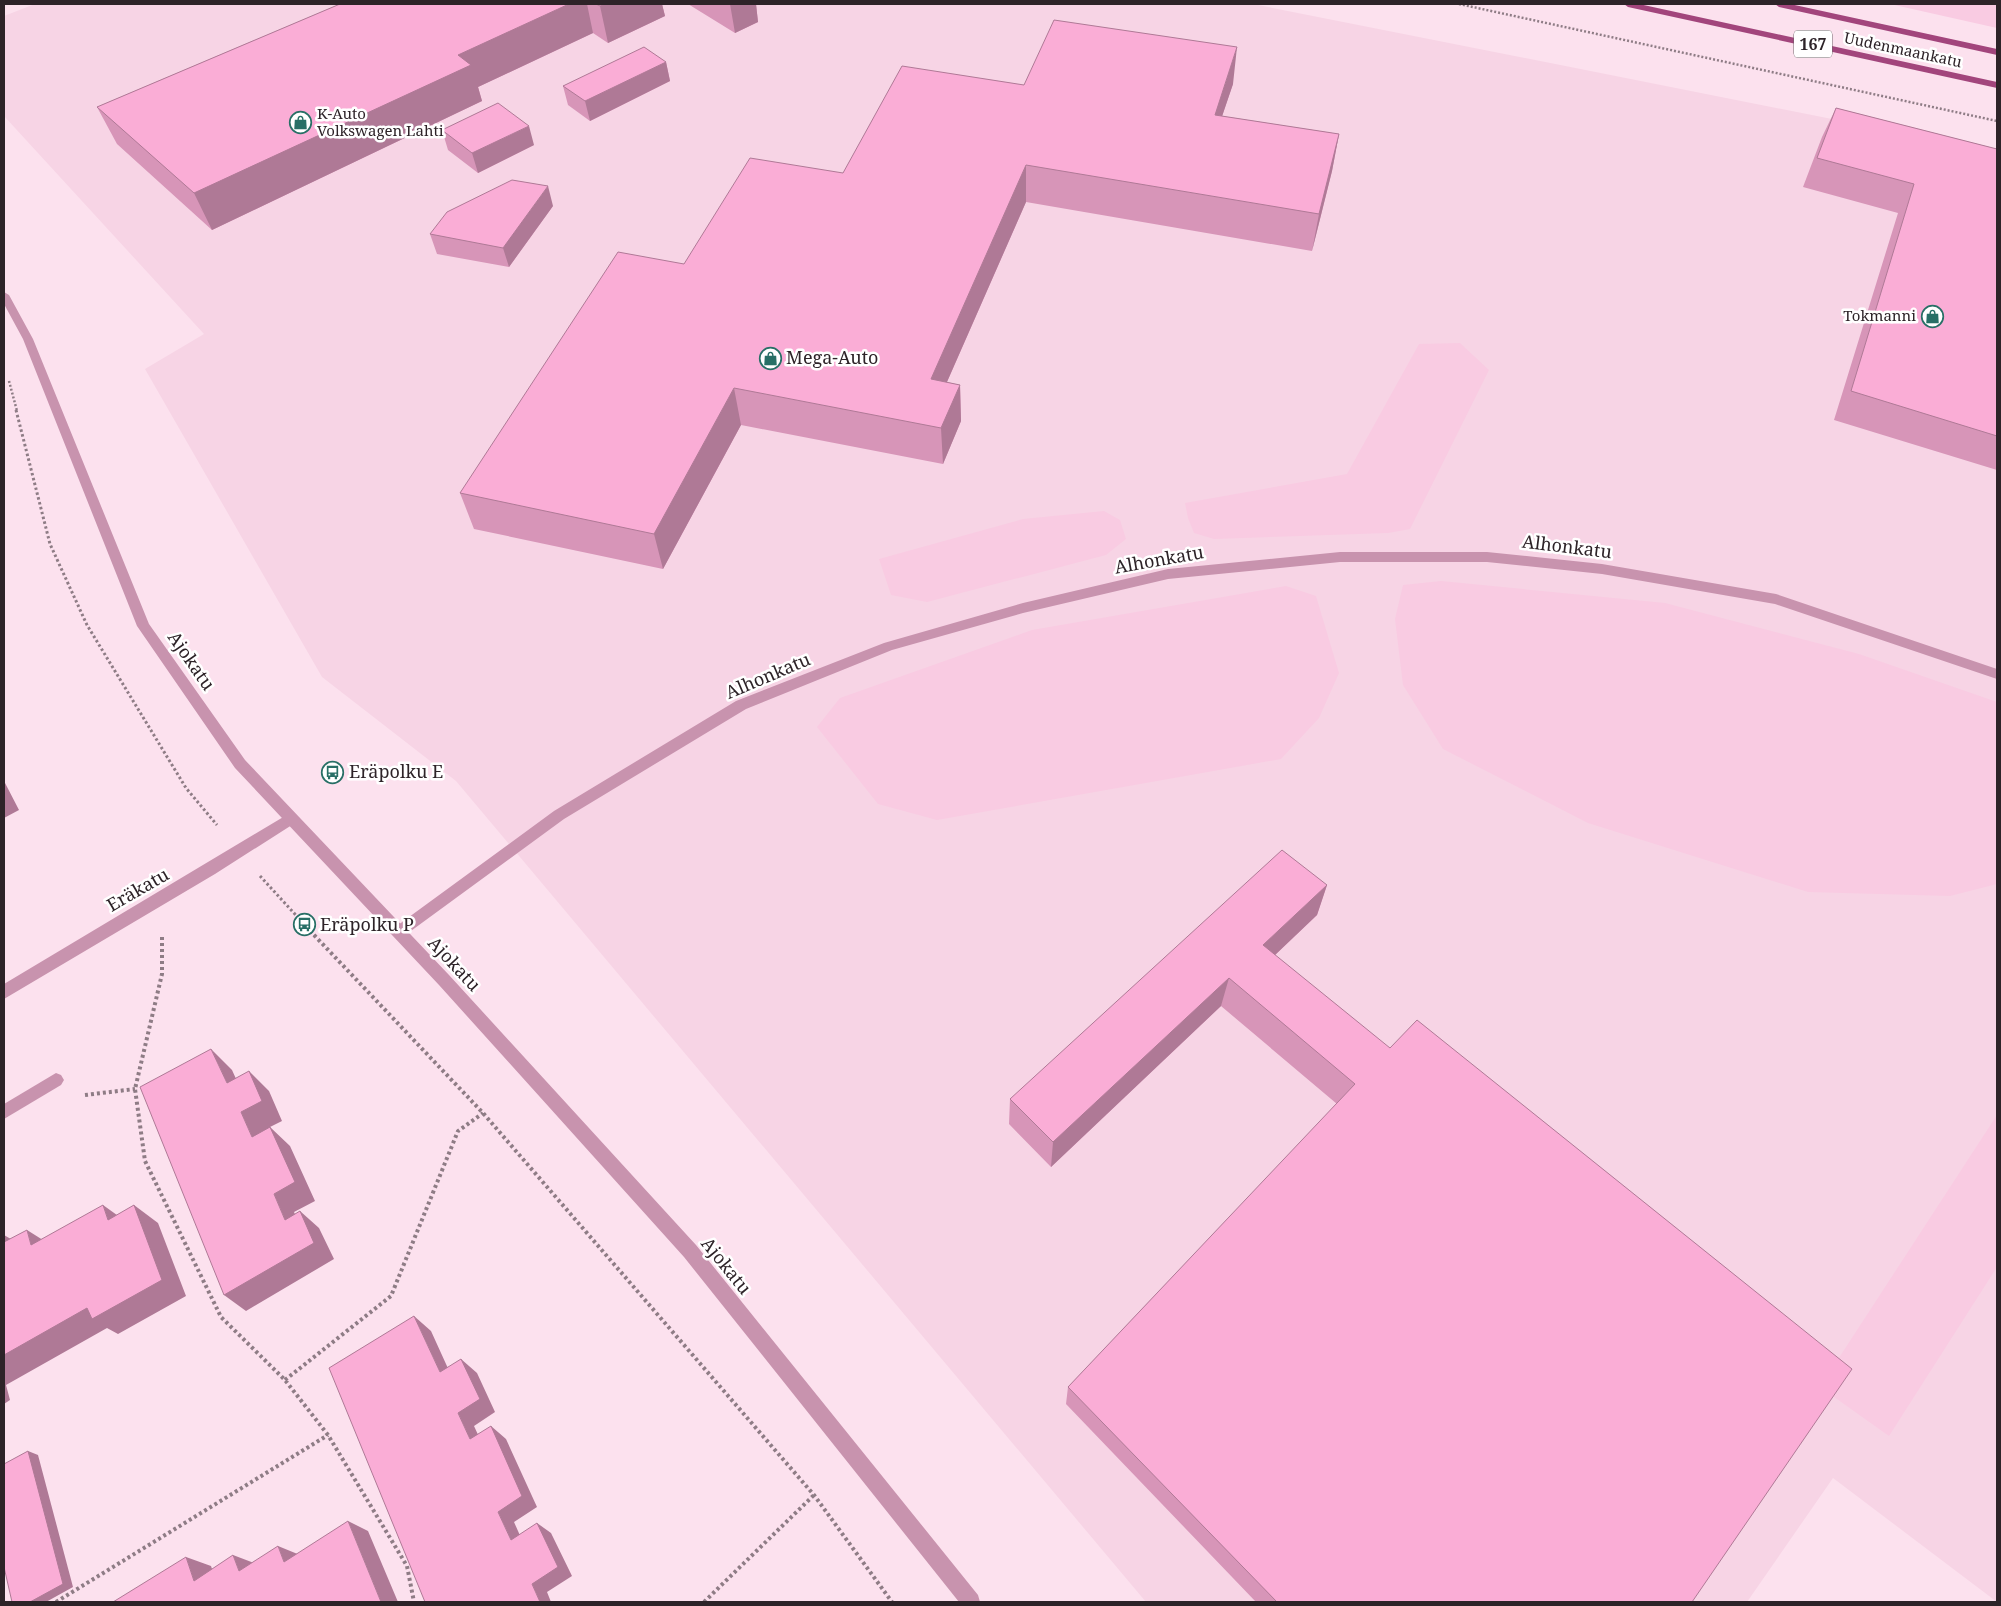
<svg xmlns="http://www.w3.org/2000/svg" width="2001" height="1606" viewBox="0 0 2001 1606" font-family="'Noto Serif',serif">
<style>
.built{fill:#f7d4e5}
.green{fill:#f9cbe2}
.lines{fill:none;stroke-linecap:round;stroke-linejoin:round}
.path-far2{stroke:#8e7c85;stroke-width:2.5;stroke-dasharray:2 2;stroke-linecap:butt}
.path-far1{stroke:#8e7c85;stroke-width:3;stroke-dasharray:2.5 2.5;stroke-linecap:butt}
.path{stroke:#8e7c85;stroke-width:4;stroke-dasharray:3 3;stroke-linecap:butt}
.service{fill:#c893ae;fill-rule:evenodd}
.minor{fill:#c893ae;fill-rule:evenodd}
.tertiary{fill:#c893ae;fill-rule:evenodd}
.primary{fill:#a2457c;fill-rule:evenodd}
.wall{fill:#d795b8}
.shaded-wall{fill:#af7996}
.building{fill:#faadd6;stroke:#af7996}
.labels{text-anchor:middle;stroke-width:5;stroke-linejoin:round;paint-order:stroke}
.far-street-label{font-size:15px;fill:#2d2328;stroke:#fff}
.far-poi-label{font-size:15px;fill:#2d2328;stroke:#fff;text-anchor:start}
.shield{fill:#fff;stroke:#6c6568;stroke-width:1}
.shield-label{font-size:16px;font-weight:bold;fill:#2d2328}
.poi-label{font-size:18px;fill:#2d2328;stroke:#fff;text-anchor:start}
.street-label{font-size:18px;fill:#2d2328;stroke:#fff}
</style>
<rect width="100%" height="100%" fill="#fce1ee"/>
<path class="built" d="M35 4H1253L1832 119 1997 158V1602L1833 1478 1747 1602H1146L456 781 322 677 145 369 204 334 4 116V16Z"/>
<path class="green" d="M1890 4H1997V28Z
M1460 343 1489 370 1410 529 1388 533 1214 539 1194 533 1188 518 1185 503 1347 474 1419 344Z
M1104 511 1120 520 1126 539 1106 555 927 602 891 595 879 559 1023 519Z
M1441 581 1665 603 1859 654 1997 702V884L1950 896 1808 892 1588 823 1443 749 1403 685 1395 619 1403 585Z
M1286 586 1316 596 1339 673 1319 718 1281 759 937 820 878 804 817 727 840 698 1032 630Z
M1997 1115V1267L1889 1436 1820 1387Z"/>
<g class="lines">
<path class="path-far2" d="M1459 4 1997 121
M9 381 17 411"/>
<path class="path-far1" d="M16 410 50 544 87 625 186 788 217 825
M260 876 315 936"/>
<path class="path" d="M314 935 483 1113 814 1495 892 1602
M162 937V974L135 1089 145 1161 221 1317 285 1380 328 1435 407 1566 414 1602
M85 1095 135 1089
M285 1380 391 1296 458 1131 483 1113
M56 1602 328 1435
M704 1602 814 1495"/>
<path class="service" d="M56 1073 61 1075 64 1080 61 1085 4 1119V1104Z"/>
<path class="minor" d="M1340 552H1487L1602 564 1776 594 1997 669V679L1775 604 1602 574 1487 562H1340L1168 579 1023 613 892 650 746 709 564 819 404 936 399 938 394 936 392 932 394 928 554 811 736 701 884 643 1023 603 1168 569Z
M290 813 295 815 297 819 295 823 215 874 4 999V984Z"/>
<path class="tertiary" d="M4 292 9 295 33 339 149 624 245 760 449 975 696 1245 978 1595 980 1602H959L684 1257 439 985 235 768 137 626 23 339 4 304Z"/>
<path class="primary" d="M1624 4H1639L1997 82V88L1628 7Z
M1775 4H1790L1997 49V55L1779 7Z"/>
</g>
<path class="wall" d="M340 4H662L665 16 608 43 593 33 478 87 482 101 212 230 117 144 97 107Z
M688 4H756L758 22 735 33Z
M666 62 670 81 590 121 568 105 563 86Z
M1233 84 1222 116 1339 134 1332 171 1312 251 1026 202 947 382 960 385 961 421 943 464 741 425 663 569 474 529 460 493 684 264 843 173 1024 85Z
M1836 108 1997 149V470L1834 420 1898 213 1803 187 1822 137Z
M442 130 534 145 478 173 448 150Z
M553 206 509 267 437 254 430 234Z
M1327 885 1317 915 1275 955 1692 1602H1256L1066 1404 1068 1387 1337 1104 1221 1006 1051 1167 1009 1124 1010 1099Z"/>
<path class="shaded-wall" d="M569 4H587L593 33 478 87 482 101 212 230 194 193 458 55Z
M605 4H662L665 16 608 43 600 6Z
M730 4H756L758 22 735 33Z
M1237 47 1233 84 1210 152 1215 115Z
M666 62 670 81 590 121 585 101Z
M529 126 534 145 478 173 472 153Z
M1339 134 1332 171 1312 251 1319 214Z
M1026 165V202L932 416 931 379Z
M548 186 553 206 509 267 503 248Z
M960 385 961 421 943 464 941 428Z
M734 388 741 425 663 569 654 534Z
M4 781 19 810 4 818Z
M1327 885 1317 915 1255 974 1263 945Z
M1229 978 1221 1006 1051 1167 1053 1142Z
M211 1049 232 1070 247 1103 227 1083Z
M249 1071 269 1091 282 1121 270 1127 290 1146 315 1201 294 1212 305 1237 285 1220 274 1194 252 1137 241 1112Z
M103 1205 128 1223 108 1220Z
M134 1205 158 1223 186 1296 118 1334 107 1328 6 1385 10 1400 4 1404V1355Z
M300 1211 319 1228 334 1259 246 1311 224 1295Z
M27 1230 54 1247 31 1245Z
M4 1235 21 1245 4 1249Z
M414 1316 431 1331 456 1386 440 1372Z
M461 1359 477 1373 495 1412 474 1426 486 1452 470 1439 458 1413Z
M491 1426 506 1439 537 1507 514 1522 526 1549 511 1540 498 1512Z
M28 1451 38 1455 73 1587 46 1602H30Z
M348 1521 368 1531 398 1602H381Z
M537 1523 551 1533 572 1576 547 1592 551 1602H540L532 1584Z
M278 1546 300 1555 284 1562Z
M233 1555 257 1564 239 1571Z
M186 1557 211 1566 219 1589 194 1581Z"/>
<path class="building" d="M340 4H569L458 55 471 65 194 193 97 107Z
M596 4H605L600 6Z
M1054 20 1237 47 1215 115 1339 134 1319 214 1026 165 931 379 960 385 941 428 734 388 654 534 460 493 618 252 684 264 750 158 843 173 902 66 1024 85Z
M644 47 666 62 585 101 563 86Z
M498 103 529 126 472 153 442 130Z
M1836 108 1997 149V436L1851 391 1914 184 1817 158Z
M512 180 548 186 503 248 430 234 447 212Z
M1282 850 1327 885 1263 945 1390 1048 1417 1020 1852 1369 1692 1602H1277L1068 1387 1355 1084 1229 978 1053 1142 1010 1099Z
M211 1049 227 1083 249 1071 262 1101 241 1112 252 1137 270 1127 295 1182 274 1194 285 1220 300 1211 314 1243 224 1295 140 1087Z
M103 1205 108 1220 134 1205 162 1280 92 1319 87 1308 4 1355V1242L27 1230 31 1245Z
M414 1316 440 1372 461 1359 480 1399 458 1413 470 1439 491 1426 522 1496 498 1512 511 1540 537 1523 558 1567 532 1584 540 1602H425L329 1368Z
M28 1451 63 1584 30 1602H12L4 1567V1464Z
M348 1521 381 1602H113L186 1557 194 1581 233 1555 239 1571 278 1546 284 1562Z"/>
<defs>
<symbol id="shop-ring" viewBox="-11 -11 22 22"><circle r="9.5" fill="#fff" stroke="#286f66" stroke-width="1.5"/><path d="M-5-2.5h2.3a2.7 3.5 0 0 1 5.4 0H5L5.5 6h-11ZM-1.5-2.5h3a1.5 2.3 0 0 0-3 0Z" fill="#286f66"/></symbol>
<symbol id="bus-ring" viewBox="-11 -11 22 22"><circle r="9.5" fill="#fff" stroke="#286f66" stroke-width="1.5"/><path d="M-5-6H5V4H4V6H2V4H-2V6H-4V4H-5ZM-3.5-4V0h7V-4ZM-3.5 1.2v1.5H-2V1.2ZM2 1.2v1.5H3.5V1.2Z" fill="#286f66"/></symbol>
</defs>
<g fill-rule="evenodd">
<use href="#shop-ring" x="288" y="110" width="25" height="25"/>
<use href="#shop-ring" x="1920" y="304" width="25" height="25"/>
<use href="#shop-ring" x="758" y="346" width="25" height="25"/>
<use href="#bus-ring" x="320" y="760" width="25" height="25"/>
<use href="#bus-ring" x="292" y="912" width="25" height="25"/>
</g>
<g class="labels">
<g class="far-street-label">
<text transform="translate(1903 50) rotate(12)" y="5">Uudenmaankatu</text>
</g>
<g class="far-poi-label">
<text x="317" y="119">K-Auto<tspan x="317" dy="17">Volkswagen Lahti</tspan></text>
<text x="1916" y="321" text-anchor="end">Tokmanni</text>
</g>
<rect class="shield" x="1794" y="30.5" width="38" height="27" rx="4"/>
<g class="shield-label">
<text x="1813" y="50">167</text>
</g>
<g class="poi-label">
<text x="786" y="364">Mega-Auto</text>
<text x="349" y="778">Eräpolku E</text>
<text x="320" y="931">Eräpolku P</text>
</g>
<g class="street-label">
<text transform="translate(1567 547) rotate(7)" y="6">Alhonkatu</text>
<text transform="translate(1159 560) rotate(-10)" y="6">Alhonkatu</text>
<text transform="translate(191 661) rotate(55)" y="6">Ajokatu</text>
<text transform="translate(768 676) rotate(-23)" y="6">Alhonkatu</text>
<text transform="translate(138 890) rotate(-30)" y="6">Eräkatu</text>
<text transform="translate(454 964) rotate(47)" y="6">Ajokatu</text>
<text transform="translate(726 1266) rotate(51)" y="6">Ajokatu</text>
</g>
</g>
<rect width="2001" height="1606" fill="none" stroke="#2d2328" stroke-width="10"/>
</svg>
